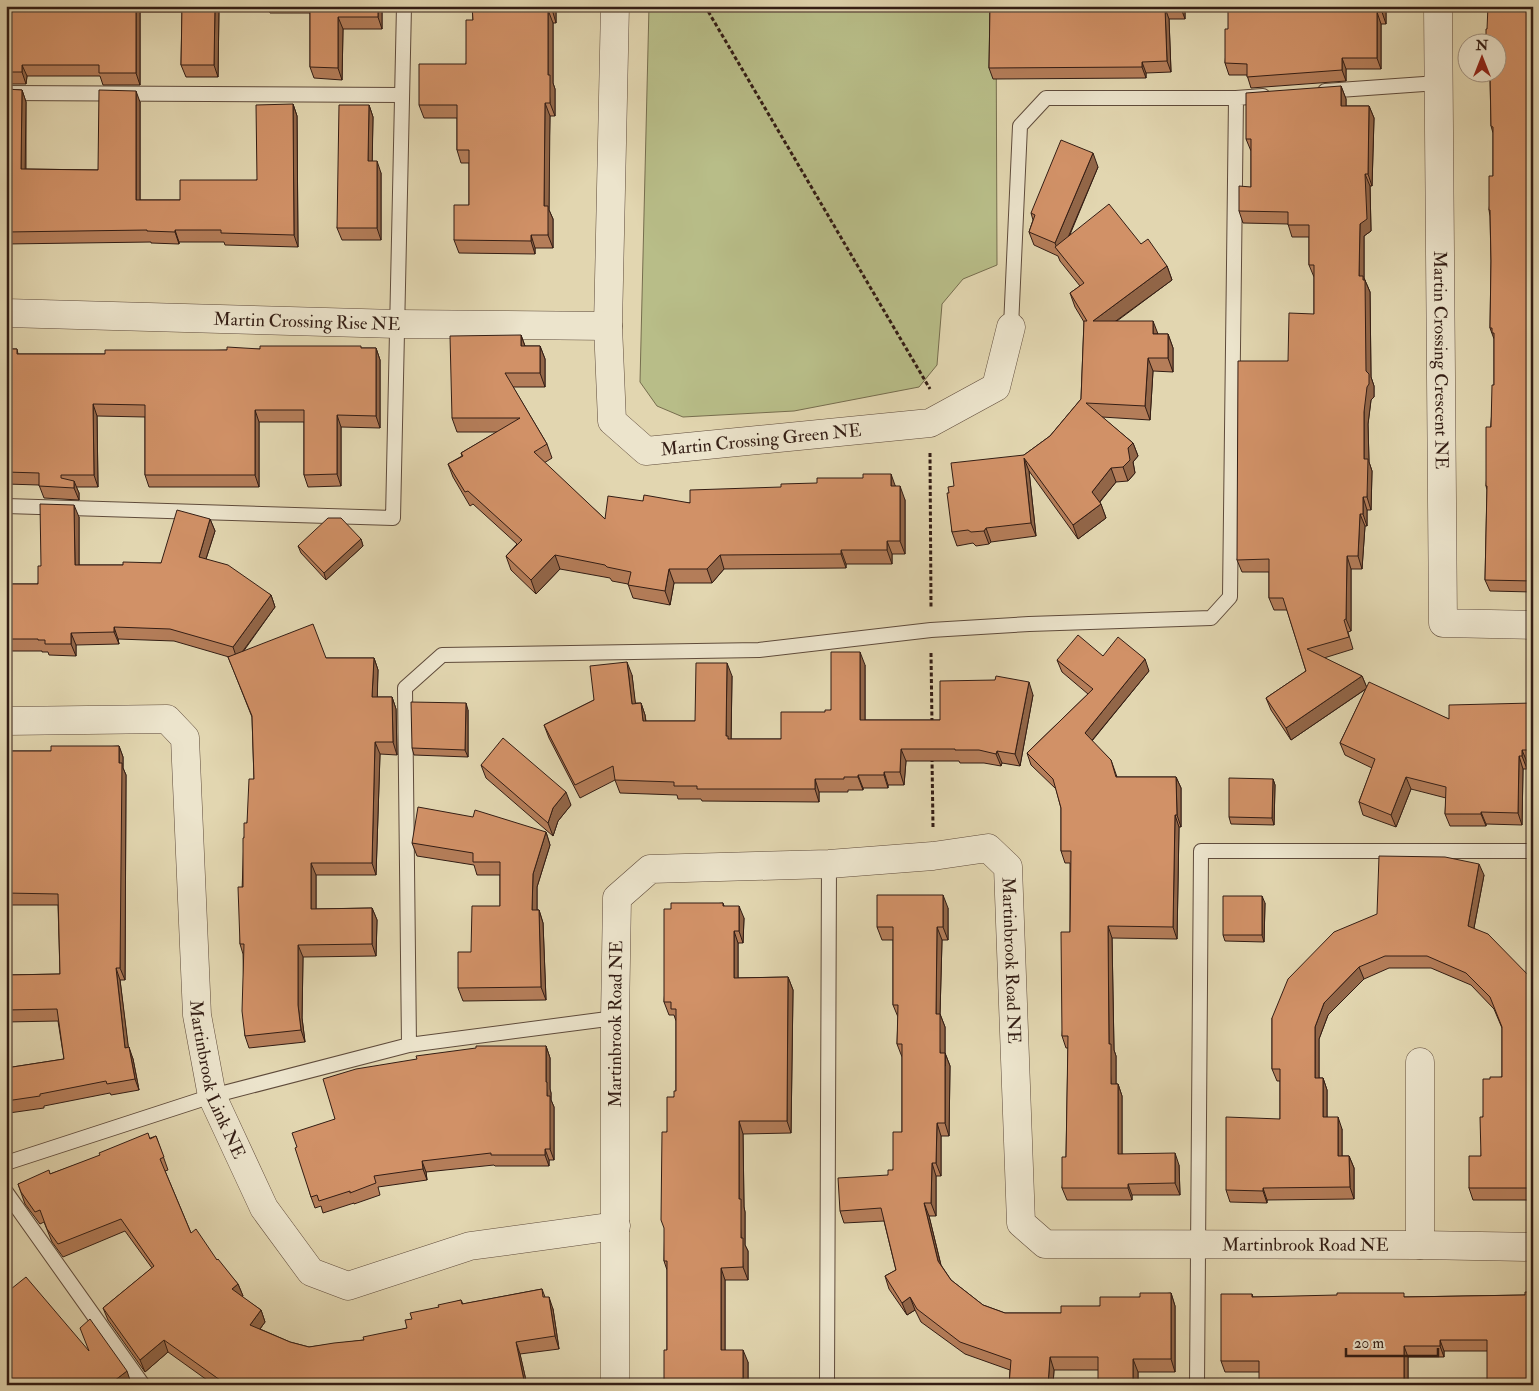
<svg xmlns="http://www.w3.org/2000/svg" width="1539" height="1391" viewBox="0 0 1539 1391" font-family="'IM FELL Double Pica',serif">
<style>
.park{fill:#b8bd88;stroke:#766d4e}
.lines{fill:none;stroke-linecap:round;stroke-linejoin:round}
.service-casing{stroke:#5f4b3b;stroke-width:16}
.minor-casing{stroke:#5f4b3b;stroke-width:29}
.path{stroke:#331d14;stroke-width:3;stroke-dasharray:4 2.5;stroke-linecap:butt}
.service{stroke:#ece4cc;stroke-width:14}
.minor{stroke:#ece4cc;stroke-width:28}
.wall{fill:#b47d59;stroke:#331d14}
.shaded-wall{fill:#926648;stroke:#331d14}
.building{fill:#d19167;stroke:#331d14}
.labels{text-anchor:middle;stroke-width:4;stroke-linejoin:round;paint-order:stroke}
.street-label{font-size:18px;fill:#331d14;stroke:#ece4cc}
</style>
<rect width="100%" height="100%" fill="#e2d6b0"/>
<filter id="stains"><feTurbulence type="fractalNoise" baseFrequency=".004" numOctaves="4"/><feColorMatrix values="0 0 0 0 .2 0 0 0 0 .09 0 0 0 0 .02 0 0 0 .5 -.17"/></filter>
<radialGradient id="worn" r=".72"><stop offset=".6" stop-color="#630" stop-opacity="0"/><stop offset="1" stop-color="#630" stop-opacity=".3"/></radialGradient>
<path class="park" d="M649 6H996L997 265 963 279 942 304 937 365 919 387 794 411 683 417 657 406 640 382Z"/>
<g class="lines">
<defs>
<path id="service" d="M1325 91 1438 83
M6 93 402 95
M1011 327 1020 126 1046 98H1236
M6 506 393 518 404 6
M409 1045 615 1018
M6 1163 212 1096 409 1045 405 688 442 655 759 650 931 630 1029 624 1211 618 1230 597 1236 98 1263 96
M6 1192 143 1385
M827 1385 829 864
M1197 1385 1201 851H1533"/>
<g id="minor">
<path id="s1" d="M615 6 608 326 612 421 646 451 930 423 996 387 1011 327"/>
<path id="s2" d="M1438 6 1443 623 1533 625"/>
<path id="s3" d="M6 313 397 324 608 326"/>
<path id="s4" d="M6 721 167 719 185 738 197 1015 212 1096 264 1208 311 1272 348 1286 470 1246 616 1226"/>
<path d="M1420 1245V1062"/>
<path id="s5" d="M615 1385V1018L617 898 650 869 829 864 933 856 988 848 1008 867 1021 1223 1045 1244 1420 1245 1533 1247"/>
</g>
</defs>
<use href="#service" class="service-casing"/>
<use href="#minor" class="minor-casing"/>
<path class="path" d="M705 6 930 389
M930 453 931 607
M931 653 932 724
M932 758 933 827"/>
<use href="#service" class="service"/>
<use href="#minor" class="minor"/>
</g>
<path class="wall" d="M6 6H219L218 77H186L181 65 182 12H140V85H103L100 76H27L26 84H6Z
M223 6H382V29H343L342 80 314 78 310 67V13H270L268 7Z
M472 6H556V23H553V83L555 89V116H550L549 156V210L553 219V248H535V254L459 253 454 240 469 205V163H461L457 150V118H424L419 105 466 64 473 20Z
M990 6H1185V19H1169L1171 72 1146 73V78L993 79 989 68Z
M1386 6V24H1381V69H1346V81L1251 88 1247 75H1229L1225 63 1228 29Z
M1533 6V592L1490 591 1485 580 1487 490 1486 486 1494 385V339L1490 328 1491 261 1490 216 1489 210 1493 176V133L1491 126 1490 78 1487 72H1496L1487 29Z
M1341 86 1346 99V106H1369L1374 118 1372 186H1370L1371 231 1364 236V278L1370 292 1371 377 1374 386V397L1371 400 1368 424 1369 462 1372 471 1371 510H1367V526H1365L1362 569H1351V631L1348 632 1353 649 1324 658 1362 676 1367 688 1449 719 1533 703V762H1527V769H1523L1522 825 1486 824V826H1450L1445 814 1446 798 1411 789 1396 827 1363 815 1359 802 1372 768 1345 755 1340 743 1366 689 1291 740 1271 710 1266 698 1306 671 1287 610H1274L1269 598V572H1242L1237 560 1288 361 1314 314V277L1309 265V237H1292L1288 224 1243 223 1239 211 1251 187V151L1246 139Z
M6 89 22 90 26 102V169L98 170 140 102V200H180L257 180 293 104 297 116 298 247 225 245 224 242H179V244L151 243V242L6 244Z
M369 105 373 117 372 161 381 173V240H342L337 228Z
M1098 167 1069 237 1141 244 1167 266 1172 280 1117 321 1158 334H1168L1173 348V372L1153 371 1150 420 1102 417 1133 443 1138 456 1133 462 1135 473 1128 481 1116 482 1100 502 1106 518 1078 539 1029 471 1036 536 991 542 989 544 976 546 973 543 957 546 952 532 949 493 954 486 1024 455 1050 436 1081 399 1084 322 1075 307 1070 293 1080 286 1060 261 1058 256 1034 245 1029 232 1033 220 1031 213Z
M521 335 525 346H540L545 359V387H513L547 444 552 458 544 463 605 519 643 501 690 503 896 486 905 500V554H892V564H846V568L724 569 712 583H674L670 605 633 598 628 584 612 581 610 578 560 569 536 594 511 570 506 556 517 544 473 504 470 506 453 477 448 464 462 456 461 453 497 432H457L452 418Z
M361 348H376L380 360V428L341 427V486L308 487 304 475V422H259V487H149L145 475V417L97 416 98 487H76L79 493V500L44 498 39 485 6 484V349H17L18 354H105L260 349Z
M79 517V565H123L161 563 210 519 215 531 206 559 271 595 275 607 243 652 326 658H374L378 670 377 697H392L396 709 397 755 380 754 376 875H316V909L372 908 377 920 376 956 303 957 302 1018 305 1042 249 1048 245 1036 243 954 240 944 244 838 247 823 254 779 252 717 233 669 228 657H229L174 641 118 639 119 644 76 645V656L49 655 48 652H42V651H6V584H38L41 566Z
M361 539 363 546 326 580 301 553 298 546Z
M1103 656 1149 671 1092 741 1111 760 1117 777H1176L1181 788V827H1179L1177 939 1112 938 1114 1050 1116 1056V1084H1118L1122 1096V1154L1179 1165 1180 1195H1132V1200H1067L1062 1188 1066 1157 1068 1048H1066L1062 1036 1070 932V863H1065L1061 851V808L1056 789 1031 765 1027 753 1088 694 1062 672 1057 660Z
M865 665V720H940L1033 695 1020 766 1002 763 1001 766 984 763H960L959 761H906L904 785H888V788H863V790H848V792H819V802L702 801 701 799H678L677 795 620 793 615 780 580 798 549 738 544 725 594 700 632 675 635 703H641L645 715 646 721H695L732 676 731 739H781L825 712 831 710Z
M468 710V757L414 755 412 748Z
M119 746 123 757V768L126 775 125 980H120L128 1047 133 1059 139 1090 111 1095 110 1093 44 1106V1108L9 1113 6 1106V1068L64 1059 58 1021 6 1022V975L60 974 58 905H6V751H51Z
M481 765 571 805 558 821 553 836 486 778Z
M1273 779 1275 785 1274 825 1231 824 1229 817Z
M546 832 550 845 537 887V910H539L543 923 546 1000 463 1001 458 988 500 906V875H477L474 865 417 856 412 843Z
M1484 875 1474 928 1533 980V1200H1473L1469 1188 1481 1156 1483 1117 1490 1079 1502 1077V1028L1494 1009 1471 985 1431 968H1389L1364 979 1328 1015 1319 1039V1078H1323L1327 1090V1117L1342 1129V1156H1349L1354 1168V1199L1267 1200V1203L1230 1202 1226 1190 1280 1119V1081H1277L1272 1069V1018Z
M723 903 724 906 744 918 743 943H738V978L788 977 793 990 791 1133 743 1134 744 1207 745 1212V1245L748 1251V1280H725V1350L748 1362V1385H664L667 1350V1270L664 1261 667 1132 674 1097 676 1091V1021L674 1015H669L664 1002 671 909Z
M1265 903 1264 942 1225 941 1223 935Z
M948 908V940H942L940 1014 945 1027V1053L950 1066 949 1136H941V1176H936V1216H929L941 1265 951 1280 983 1305 1005 1313H1061L1100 1306 1140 1297 1171 1293 1175 1306V1372H1138V1385L1098 1370H1054L1053 1385H1009L1010 1370 965 1354 921 1322 915 1310 907 1315 889 1289 885 1276 896 1270 884 1221 844 1223 840 1211 888 1175 893 1170 902 1132V1057L897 1044 898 1017 893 1005V940H882L877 927Z
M546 1046 550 1058V1089L551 1093V1100L554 1107V1160H549V1166H495L494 1165 426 1172 427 1180 378 1187 380 1195 354 1204V1203L323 1213 321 1206 315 1208 311 1197 297 1147 335 1119Z
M156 1136 168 1170 165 1171 191 1233 217 1260 238 1284 243 1296 242 1297 261 1310 265 1322 260 1329 290 1342 309 1347 364 1340 407 1328 412 1319 439 1307 461 1300 463 1304 542 1289 545 1297 553 1309 559 1349 520 1354 527 1385H214L168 1352 145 1372 108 1320 103 1308 152 1268 125 1231 63 1257 52 1242 44 1222 40 1224 25 1204 18 1184 50 1174Z
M1533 1292 1487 1351H1444V1357H1408V1385L1259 1372H1225L1221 1361 1252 1294 1253 1297H1405L1525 1295Z"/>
<path class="shaded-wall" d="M136 6H138L140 12V85L136 73Z
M215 6H219L218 77 214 65Z
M378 6H382V29L378 17Z
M552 6H556V23L552 9Z
M1181 6H1185V19L1181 8Z
M1382 6H1386V24L1382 12Z
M1165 8 1169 19 1171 72 1167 61Z
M548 10 553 23V83L555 89V116L550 103 548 75Z
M1377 12 1381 24V69L1377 58Z
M338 17 343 29 342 80 338 68Z
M1342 58 1346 69V81L1342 70Z
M1142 62 1146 73V78L1142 67Z
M22 65 27 76 26 84 22 72Z
M1341 86 1346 99V118L1341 106Z
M22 90 26 102 25 181 21 169Z
M136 91 140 102V212L136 200Z
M545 103 550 116 549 210 553 219V248L548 235 544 206Z
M293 104 297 116 298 247 294 235Z
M369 105 373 117 372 173 368 161Z
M1369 106 1374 118 1372 186 1368 174Z
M1093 153 1098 167 1061 254 1058 251 1055 243Z
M377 161 381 173V240L377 228Z
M1365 174 1370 186 1371 231 1364 236V278L1370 292 1371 377 1374 386V397L1371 400 1368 424 1369 462 1372 471 1371 510 1367 497 1364 459V412L1359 276 1360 224Z
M175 230 179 242V244L175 232Z
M531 235 535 248V254L531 241Z
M1167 266 1172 280 1098 334 1093 321Z
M1153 321 1158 334H1153Z
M1168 334 1173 348V372L1168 358Z
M521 335 526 349 521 346Z
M540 346 545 359V387L540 373Z
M376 348 380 360V428L376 416Z
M1148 358 1153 371 1150 420 1145 406Z
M93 404 97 416 98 487 94 475Z
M255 410 259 422V487L255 475Z
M337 415 341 427V486L337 474Z
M1133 443 1138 456 1133 462 1135 473 1128 481 1123 467 1128 448Z
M1024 458 1029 471 1036 536 1031 523Z
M1111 468 1116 482 1097 505 1092 492Z
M891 474 896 488 891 486Z
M74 481 79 493V500L74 488Z
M900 486 905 500V554L900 541Z
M1363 497 1367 510V526L1363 514Z
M1101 504 1106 518 1078 539 1073 525Z
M74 505 79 517V577L75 565Z
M1360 514 1365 526 1362 569 1358 556Z
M210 519 215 531 203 568 199 557Z
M986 528 991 542 989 544 984 531Z
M361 539 363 546 326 580 324 573Z
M887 541 892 554V564L887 550Z
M841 550 846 564V568L841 554Z
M555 555 560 569 536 594 531 580Z
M720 555 724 569 712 583 707 569Z
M1347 556 1351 569V631L1346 619Z
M669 569 674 583 670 605 665 591Z
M271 595 275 607 237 659 233 647Z
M114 627 118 639 119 644 114 632Z
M71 633 76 645V656L71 644Z
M860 652 865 665V733L860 720Z
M374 658 378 670 377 709 372 697Z
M1145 659 1149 671 1089 744 1085 733Z
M627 662 632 675 637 716 632 704Z
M727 663 732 676 731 743 726 736Z
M1362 676 1367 688 1291 740 1286 728Z
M1029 682 1033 695 1020 766 1015 754Z
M392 697 396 709 397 755 393 742Z
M466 703 468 710V757L465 750Z
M641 703 645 715 647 734 643 721Z
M375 742 380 754 376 875 372 863Z
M119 746 123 757V768L126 775 125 980 120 968Z
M901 749 906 761 904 785 900 772Z
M1522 750 1527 762V769L1522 756Z
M997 751 1002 763 1001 766 996 754Z
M1519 756 1523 769 1522 825 1518 813Z
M884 772 888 785V788L884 775Z
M858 775 863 788V790L858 777Z
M1176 777 1181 788V827L1177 815Z
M1406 777 1411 789 1396 827 1391 815Z
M815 779 819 792V802L815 789Z
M1273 779 1275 785 1274 825 1272 818Z
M566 792 571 805 558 821 553 836 548 823 553 808Z
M1481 812 1486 824V826L1481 814Z
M1175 815 1179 827 1177 939 1173 927Z
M546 832 550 845 537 887V923L532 910 533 874Z
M311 863 316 875V921L311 909Z
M1479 864 1484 875 1472 938 1468 926Z
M943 895 948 908V940L943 927Z
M1262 896 1265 903 1264 942 1262 935Z
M739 906 744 918 743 943 739 931Z
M372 908 377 920 376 956 372 944Z
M539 910 543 923 546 1000 541 987Z
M1108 926 1112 938 1114 1050 1116 1056V1096L1111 1084 1109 1044Z
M937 927 942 940 940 1014 945 1027V1066L940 1053 936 1014Z
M734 931 738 943V990L734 978Z
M298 945 303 957 302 1018 305 1042 301 1030 298 1005Z
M1359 967 1364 979 1328 1015 1319 1039V1090L1315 1078V1027L1324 1003Z
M116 968 120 980 130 1060 125 1048Z
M788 977 793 990 791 1133 787 1121Z
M546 1046 550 1058V1089L551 1093V1100L554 1107V1160L550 1149 547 1096 546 1082Z
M129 1047 133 1059 139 1090 135 1079Z
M945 1053 950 1066 949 1136 945 1123Z
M1323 1078 1327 1090V1129L1323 1117Z
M1118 1084 1122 1096V1166L1118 1154Z
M1338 1117 1342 1129V1168L1338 1156Z
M739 1121 743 1134 744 1207 745 1212V1245L748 1251V1280L743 1267 741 1238 739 1199Z
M937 1123 941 1136V1176L936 1163Z
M545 1149 549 1160V1166L545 1155Z
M1175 1153 1179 1165 1180 1195 1175 1183Z
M1349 1156 1354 1168V1199L1350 1187Z
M422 1161 426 1172 427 1180 423 1169Z
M932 1163 936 1176V1216L931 1203Z
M1128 1184 1132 1195V1200L1128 1188Z
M1263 1188 1267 1200V1203L1263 1191Z
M924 1203 929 1216 943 1274 938 1261Z
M721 1268 725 1280V1362L721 1350Z
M238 1284 243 1296 236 1301 232 1289Z
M1171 1293 1175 1306V1372L1171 1359Z
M549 1297 553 1309 559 1349 555 1336Z
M910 1297 915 1310 907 1315 902 1303Z
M261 1310 265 1322 254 1337 250 1325Z
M164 1340 168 1352 145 1372 140 1360Z
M1440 1340 1444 1351V1357L1440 1346Z
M516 1342 520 1354 527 1385H525Z
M1404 1346 1408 1357V1385H1404Z
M743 1350 748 1362V1385H745L743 1379Z
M1050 1357 1054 1370 1053 1385H1048Z
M1133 1359 1138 1372V1385H1133Z
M127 1371 131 1383 129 1385H115L114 1381Z"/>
<path class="building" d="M6 6H136V73H99V65H22V72H6Z
M182 6H215L214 65H181Z
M310 6H378V17H338V68L310 67Z
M472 6H552V9L548 10V75H550V103H545L544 206H548V235H531V241L454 240V205H469V150H457V105H419V64H466V20H473Z
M990 6H1181V8H1165L1167 61 1142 62V67L989 68Z
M1228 6H1382V12H1377V58H1342V70L1247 77V64L1225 63V29H1228Z
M1488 6H1533V581L1485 580 1487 486H1486V427H1491L1492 385H1494V333H1492V328H1490L1491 261 1490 210H1489V176H1493V127L1491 126 1490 72H1496V42H1486V29H1487Z
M1341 86V106H1369L1368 174H1365L1367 219 1360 224 1359 276H1363V280H1365L1366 371 1369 374V384L1367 387 1364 412V459H1368L1367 497H1363V514H1360L1358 556H1347L1346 619 1344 620 1349 637 1307 649 1362 676 1286 728 1266 698 1306 671 1283 598H1269V559L1237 560 1238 361H1288L1289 313 1314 314V265H1309V225H1288V212L1239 211V186L1251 187V139H1246V93Z
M6 89 22 90 21 169 98 170 99 90 136 91V200H180V180H257L256 105 293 104 294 235 221 233V230H175V232L147 231V230L6 232Z
M339 105H369L368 161H377V228H337Z
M1061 140 1093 153 1055 243 1029 232 1035 215 1031 213Z
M1109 204 1141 244 1148 239 1167 266 1093 321H1153V334H1168V358H1148L1145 406 1086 403 1133 443 1128 448 1130 460 1123 467 1111 468 1092 492 1101 504 1073 525 1024 458 1031 523 986 528 984 531 971 532 968 530 952 532 947 493H949L948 487 954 486 951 463 1024 455 1050 436 1081 399 1084 321H1087L1070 293 1084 283 1055 247Z
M521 335V346H540V373H505L547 444 534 452 605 519 608 496 643 501 644 495 690 503V490L781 487V484L817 483V478H863V474H891V486H900V541H887V550H841V554L720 555 707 569H669L665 591 628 585 631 572 607 567 605 565 555 555 531 580 506 556 522 540 468 491 465 492 448 464 463 456 461 453 520 418H452L450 336Z
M260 346H361V348H376V416L337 415V474L304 475V410H255V475H145V405L93 404 94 475H61V478L74 481V488L39 486V473L6 472V349H17V354H105V350H227V347L260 349Z
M40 504 74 505 75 565H123V562L161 563 177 510 210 519 199 557 228 565 271 595 233 647 170 629 114 627V632L71 633V644H45V640H38V639H6V584H38V566H41Z
M328 518H341L361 539 324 573 298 546Z
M313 624 326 658H374L372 697H392L393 742H375L372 863H311V909L372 908V944L298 945V1005L301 1030 245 1036 242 1011 244 944H240L238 887H243V838H244V823H247L249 779H254L252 716 228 657Z
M1078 635 1103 656 1118 637 1145 659 1085 733 1111 760 1116 777H1176L1177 815H1175L1173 927 1108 926 1109 1044H1111V1084H1118V1154L1175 1153V1183L1128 1184V1188H1062V1157H1066L1068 1036H1062L1061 932H1070L1071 851H1061V808L1053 779 1027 753 1093 689 1057 660Z
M831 652H860V720H940V681L995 680 996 676 1029 682 1015 754 997 751 996 754 979 750H955V749H901L900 772H884V775H858V777H844V779H815V789H697V786H674V782L615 780 613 766 575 785 544 725 594 700 590 666 627 662 632 704 641 703 643 721H695L696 663H727L726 736H728V739H781V712H825V710H831Z
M1369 682 1449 719V705L1533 703V750H1522V756H1519L1518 813 1481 812V814H1445L1446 787 1406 777 1391 815 1359 802 1375 759 1340 743Z
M411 702 466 703 465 750 412 748Z
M503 738 566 792 553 808 548 823 481 765Z
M51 746H119V763H122L120 968H116L125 1048 129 1047 135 1079 107 1084 106 1081 40 1094V1096L6 1101V1068L64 1059 57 1009 6 1010V975L60 974 58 894 6 893V751H51Z
M1229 778 1273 779 1272 818 1229 817Z
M418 807 473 817 475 810 546 832 533 874 532 910H539L541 987 458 988V952H471L472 906H500V862H473V853L412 843Z
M1379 856 1445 857 1479 864 1468 926 1488 934 1533 980V1188H1469V1156H1481L1480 1117H1483V1079H1490V1077H1502V1027L1490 997 1466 973 1427 956H1385L1359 967 1324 1003 1315 1027V1078H1323V1117H1338V1156H1349L1350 1187 1263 1188V1191L1226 1190V1117L1280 1119V1069H1272V1018L1288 979 1334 932 1377 914Z
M877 895H943V927H937L936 1014H940V1053H945V1123H937L936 1163H932L931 1203H924L938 1261 951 1280 983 1305 1005 1313H1061V1306H1100V1297H1140V1293H1171V1359H1133V1385H1098V1357H1050L1048 1385H1009L1011 1360 960 1342 917 1309 910 1297 902 1303 885 1276 896 1270 881 1208 840 1211 838 1178 888 1175V1170H893V1132H902V1044H897L898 1005H893V927H877Z
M1223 896H1262V935H1223Z
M671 903H723V906H739V931H734V978L788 977 787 1121H739V1199H741V1238H743V1267L721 1268V1350H743V1379H741V1385H664V1350H667V1261H664V1228L661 1220 662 1132H667V1097H674V1091H676V1009H671V1002H664V909H671Z
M476 1046H546V1082H547V1096H550V1149H545V1155H491V1153L422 1161 423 1169 374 1176 376 1183 350 1193V1191L319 1201 317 1195 311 1197 295 1148 297 1147 292 1133 335 1119 323 1079 356 1069 417 1059 416 1056 476 1048Z
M148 1133 150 1139 156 1136 164 1157 160 1159 191 1233 196 1229 217 1260 218 1259 238 1284 232 1289 261 1310 250 1325 290 1342 309 1347 334 1343 364 1340 363 1337 407 1328 405 1320 412 1319 410 1313 439 1307 438 1305 461 1300 462 1304 542 1289 543 1297H549L555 1336 516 1342 525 1385H227L164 1340 140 1360 103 1308 154 1266 121 1219 58 1244 47 1229 40 1210 35 1212 21 1192 18 1184 49 1170 50 1174 100 1155 99 1153Z
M26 1277 89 1351 80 1328 90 1319 127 1371 114 1381 117 1385H6V1293Z
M1525 1292H1533V1385H1487V1340H1440V1346H1404V1385H1259V1361H1221V1294H1252V1297L1337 1295V1293H1404V1297L1525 1295Z"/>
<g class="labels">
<g class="street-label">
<text dy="6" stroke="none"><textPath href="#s3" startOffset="301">Martin Crossing Rise NE</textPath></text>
<text dy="6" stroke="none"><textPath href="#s2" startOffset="354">Martin Crossing Crescent NE</textPath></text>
<text dy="6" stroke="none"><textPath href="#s1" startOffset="576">Martin Crossing Green NE</textPath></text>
<text dy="6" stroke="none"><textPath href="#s5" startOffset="991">Martinbrook Road NE</textPath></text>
<text dy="6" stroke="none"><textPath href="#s5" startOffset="361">Martinbrook Road NE</textPath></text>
<text dy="6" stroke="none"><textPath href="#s4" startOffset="532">Martinbrook Link NE</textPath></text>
<text dy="6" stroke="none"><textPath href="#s5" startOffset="1546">Martinbrook Road NE</textPath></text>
</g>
</g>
<rect width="1539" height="1391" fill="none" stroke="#e2d6b0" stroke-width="25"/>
<rect x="8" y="8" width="1524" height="1376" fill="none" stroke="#331d14" stroke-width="2.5"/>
<rect x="12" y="12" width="1514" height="1366" fill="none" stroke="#331d14"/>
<g transform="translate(1482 58)"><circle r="24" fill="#ece4cc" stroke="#a29482"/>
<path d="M0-4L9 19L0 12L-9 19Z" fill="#8f2418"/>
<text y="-8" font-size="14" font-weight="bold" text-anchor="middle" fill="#331d14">N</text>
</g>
<path d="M1346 1348v8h92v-8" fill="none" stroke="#331d14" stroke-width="2.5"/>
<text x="1354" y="1348" font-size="15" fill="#331d14" stroke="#ece4cc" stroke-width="4" paint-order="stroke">20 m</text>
<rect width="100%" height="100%" filter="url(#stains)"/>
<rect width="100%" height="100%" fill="url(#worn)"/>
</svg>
